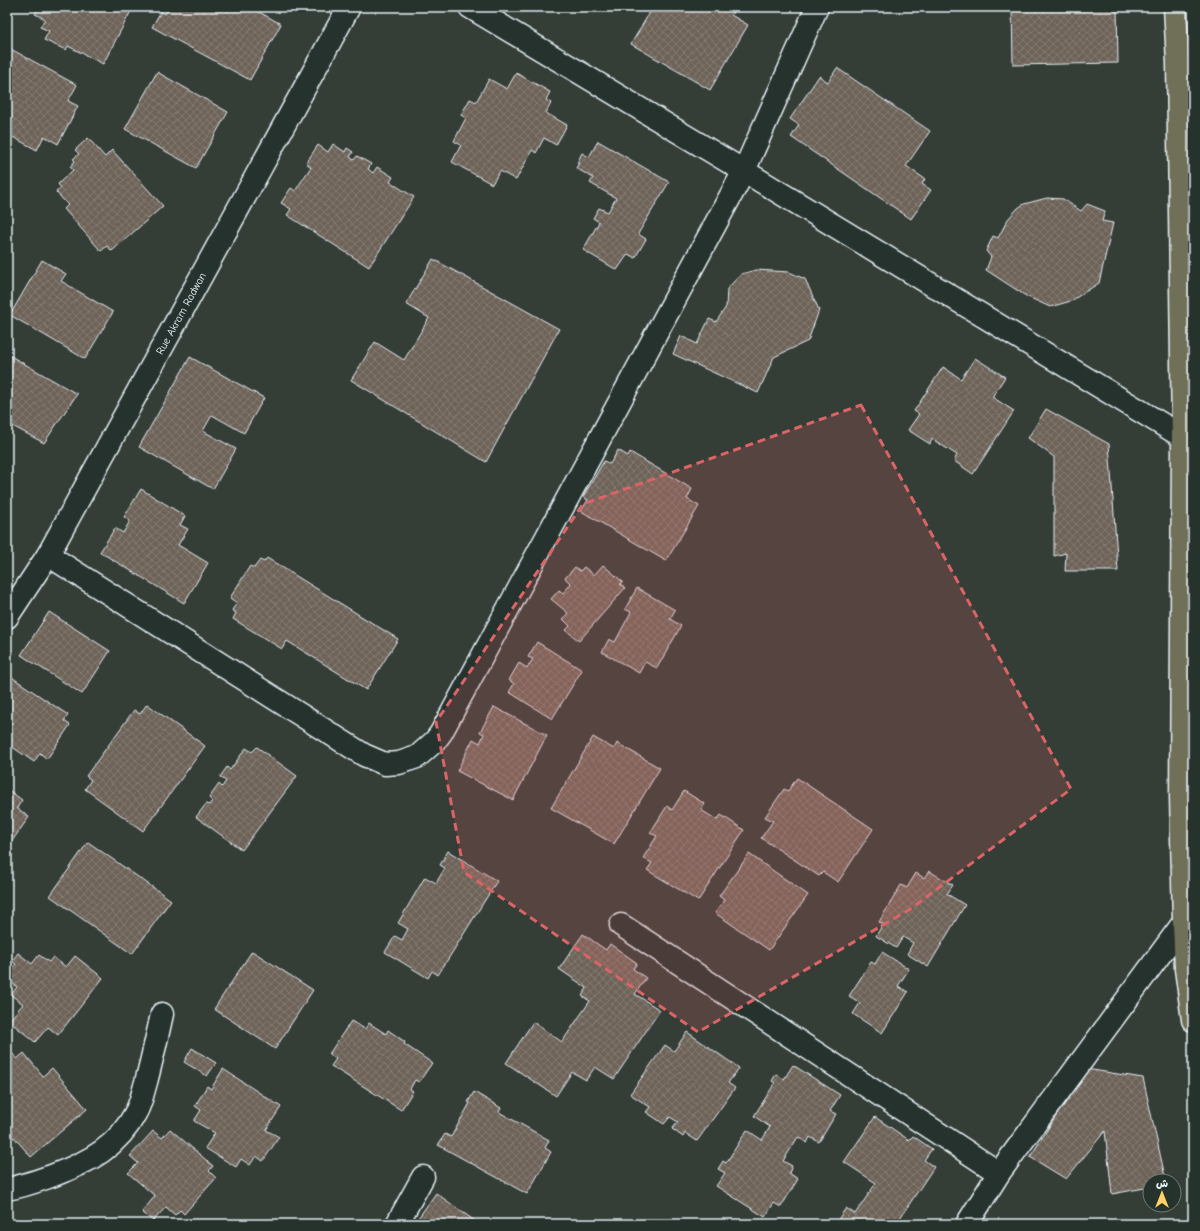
<svg xmlns="http://www.w3.org/2000/svg" width="1200" height="1231" viewBox="0 0 1200 1231" font-family="'Comic Neue','Playpen Sans Arabic',sans-serif">
<style>
.building{fill:url(#building-cross-hatch);stroke:#e8f1f8}
.lines{fill:none;stroke-linecap:round;stroke-linejoin:round}
.street-casing{stroke:#e8f1f8;stroke-width:25}
.primary-casing{stroke:#e8f1f8;stroke-width:25}
.street{stroke:#26332d;stroke-width:22}
.primary{stroke:#706f59;stroke-width:22}
.marked{fill:#db6466;fill-opacity:0.2;stroke:#db6466;stroke-width:3;stroke-dasharray:8 5;stroke-linejoin:round}
.labels{text-anchor:middle;stroke-width:3.5;stroke-linejoin:round;paint-order:stroke}
.street-label{font-size:11px;fill:#e8f1f8;stroke:#26332d}
</style>
<defs>
<pattern id="building-cross-hatch" width="8" height="8" patternUnits="userSpaceOnUse"><rect width="8" height="8" fill="#6e6359"/><path d="M0 0l8 8M0 8l8-8" fill="none" stroke="#837a72"/></pattern>
</defs>
<rect width="100%" height="100%" fill="#343d36"/>
<filter id="ink" filterUnits="userSpaceOnUse"><feTurbulence type="fractalNoise" baseFrequency=".025" numOctaves="2"/><feDisplacementMap in="SourceGraphic" scale="8" xChannelSelector="R" yChannelSelector="G"/><feConvolveMatrix kernelMatrix="1 2 1 2 8 2 1 2 1" color-interpolation-filters="sRGB"/></filter>
<g filter="url(#ink)">
<path class="building" d="M39 7H122L131 11 103 64 68 46 66 50 44 40 49 31 40 27 45 19 35 14Z
M169 7H250L281 24 250 80 152 27 161 11 165 14Z
M653 7H732L735 9 731 15 748 25 710 90 631 44Z
M1012 7H1117L1118 63 1013 65Z
M7 47 77 85 68 101 78 106 58 144 44 136 37 150 7 134Z
M837 68 930 131 906 166 925 179 922 184 931 190 911 219 791 137 799 125 790 119 819 76 828 82Z
M157 72 228 112 196 168 125 129Z
M516 73 550 92 546 100 551 103 546 113 567 125 556 145 544 138 536 153 532 150 516 180 500 171 492 184 452 162 461 145 454 141 466 118 461 115 470 99 476 102 489 79 507 89Z
M88 138 105 157 112 150 163 206 112 251 107 246 101 251 64 209 68 205 56 192 61 188 58 184 73 170 70 167 75 161 73 159 79 154 75 150Z
M598 141 669 182 638 234 646 239 635 258 628 254 617 270 583 250 599 222 593 218 599 208 608 212 616 198 590 183 593 178 576 168 579 163H577L582 153 589 157Z
M333 144 345 152 347 148 353 152 350 157 354 160 357 156 371 164 368 169 373 173 377 167 393 177 390 182 414 197 369 267 287 215 291 209 281 203 291 188 295 191 311 167 306 163 318 145 328 152Z
M1047 198 1063 199 1081 211 1087 204 1105 211 1102 221 1113 223 1099 283 1071 301 1050 307 1026 296 986 270 991 257 986 251 993 236 998 238 1008 219 1018 208 1024 204Z
M433 259 559 329 486 462 351 380 375 342 404 360 429 318 406 304Z
M42 260 66 274 61 281 113 312 85 359 10 315Z
M756 270 789 272 805 279 819 310 808 341 774 357 758 393 673 354 681 336 697 344 709 319 716 322 726 307 727 289 741 274Z
M7 354 77 394 44 443 7 423Z
M190 357 264 398 244 433 212 415 203 431 236 449 213 489 139 447Z
M975 358 1005 377 992 397 1014 411 973 474 954 461 957 455 932 439 930 444 908 430 919 414 914 411 943 367 961 379Z
M1046 409 1109 444 1118 571H1065L1066 553 1054 556V457L1028 438Z
M618 450 628 456 630 452 692 489 687 499 699 506 666 561 581 511 588 500 583 497 604 461 610 464Z
M141 489 185 516 180 525 188 529 178 545 208 563 184 603 100 552 115 528 123 533 130 521 124 517Z
M267 558 398 639 366 690 287 641 282 649 233 619 236 613 232 610 237 603 230 598 250 566 254 568 260 560 264 562Z
M603 565 623 582 620 584 625 588 579 641 566 630 570 626 563 619 568 613 551 599 559 590 563 593 571 584 565 578 575 567 580 571 584 567 594 575Z
M637 588 675 610 670 619 681 626 657 668 645 662 639 673 602 652 609 639 615 642 631 612 625 609Z
M49 612 110 651 82 694 21 655Z
M537 642 582 670 552 719 509 692 514 684 509 680 519 663 527 668 533 659 528 657Z
M7 674 68 715 64 721 70 725 47 759 40 753 34 762 8 744 7 746Z
M147 704 205 746 143 831 85 789 91 780 86 776 134 710 140 714Z
M494 707 547 735 513 800 457 771 473 739 480 743 484 734 480 732Z
M593 737 614 749 617 743 660 768 614 844 551 808Z
M257 747 297 776 242 850 196 817 206 804 209 805 212 801 209 798 219 784 222 787 226 781 220 777 227 767 230 770 246 748 252 752Z
M797 778 873 829 838 882 823 872 819 876 761 838 773 821 765 817 784 789 788 791Z
M7 789 22 800 17 808 29 817 7 848Z
M684 791 705 804 701 810 717 820 721 815 744 830 698 901 647 870 652 863 643 858 657 836 650 833 667 806 672 810Z
M88 842 171 900 132 954 50 896Z
M448 851 497 881 438 975 432 971 428 978 385 952 395 936 402 940 408 929 398 923 425 877 436 883 445 868 440 865Z
M749 854 808 895 769 950 715 913 724 900 719 896Z
M929 871 953 885 947 894 965 905 928 967 907 954 913 943 903 937 896 948 876 936 883 924 879 922 901 885 907 888 916 873 924 878Z
M583 934 606 950 610 944 637 963 633 969 646 978 635 994 660 1010 614 1079 595 1067 586 1080 572 1072 556 1096 506 1063 533 1022 562 1042 590 1001 582 996 587 988 559 969Z
M252 951 313 990 275 1049 214 1009Z
M882 952 909 969 898 986 908 992 882 1033 853 1014 860 1003 849 996 871 962 875 964Z
M18 953 32 964 39 955 49 962 53 957 66 967 75 956 103 978 58 1035 48 1027 35 1042 9 1021 23 1004 11 995 17 987 7 979V965L12 969 16 964 12 961Z
M351 1021 365 1029 369 1023 386 1034 388 1030 405 1042 404 1044 432 1063 419 1082 415 1080 410 1089 413 1091 401 1110 331 1066 336 1059 329 1054Z
M687 1032 739 1068 728 1083 735 1088 697 1141 685 1133 683 1137 672 1129 678 1122 670 1117 664 1124 646 1112 650 1107 630 1094 665 1045 674 1051Z
M7 1047 17 1059 24 1053 43 1076 52 1068 87 1109 31 1157 14 1137 9 1141 7 1138Z
M192 1048 216 1063 207 1076 184 1062Z
M793 1065 840 1095 830 1111 836 1114 819 1142 810 1137 807 1143 798 1137 783 1161 792 1166 789 1173 798 1179 781 1207 774 1203 765 1217 716 1186 725 1173 718 1169 723 1161 726 1163 747 1130 762 1140 770 1127 754 1116 775 1083 772 1081 776 1074 784 1079Z
M223 1069 281 1107 266 1130 279 1137 263 1161 256 1156 250 1165 241 1159 236 1167 205 1148 215 1133 194 1121 201 1110 195 1106 207 1086 211 1089Z
M1086 1069 1143 1078 1166 1181H1150V1187L1112 1194 1105 1131 1066 1179 1030 1157Z
M474 1092 501 1108 499 1112 549 1140 545 1148 551 1152 527 1194 438 1145 445 1134 451 1137 470 1103 468 1102Z
M875 1117 909 1140 913 1136 932 1149 924 1160 934 1167 896 1224H835L846 1208 855 1214 876 1183 844 1162Z
M170 1129 213 1166 209 1171 216 1178 184 1214 180 1210 175 1215 166 1207 153 1221 142 1212 155 1196 128 1173 138 1163 130 1156 153 1131 162 1138Z
M436 1193 479 1224H414Z"/>
<g class="lines">
<defs>
<g id="street">
<path d="M470 7 744 171 1183 437"/>
<path d="M48 555 364 755 385 764 399 763 417 757 435 741 441 733 744 171 817 7"/>
<path id="s1" d="M7 617 48 555 349 7"/>
<path d="M621 925 999 1173"/>
<path d="M7 1189C25 1186 37 1181 54 1175 89 1162 118 1147 136 1112 141 1103 143 1092 146 1082 152 1060 157 1037 162 1014"/>
<path d="M397 1224 423 1177"/>
<path d="M967 1224 999 1173 1184 922"/>
</g>
<path id="primary" d="M1175 7 1178 63 1183 437 1181 797 1184 922 1186 969 1193 1020"/>
</defs>
<use href="#street" class="street-casing"/>
<use href="#primary" class="primary-casing"/>
<use href="#street" class="street"/>
<use href="#primary" class="primary"/>
</g>
</g>
<path class="marked" d="M861 405 1071 789 909 910 698 1032 464 872 436 722 583 504Z"/>
<g class="labels">
<g class="street-label">
<text dy="4" stroke="none"><textPath href="#s1" startOffset="350">Rue Akram Radwan</textPath></text>
</g>
</g>
<rect width="1200" height="1231" fill="none" stroke="#26332d" stroke-width="24"/>
<rect x="12" y="12" width="1176" height="1207" fill="none" stroke="#e8f1f8" stroke-width="1.5" filter="url(#ink)"/>
<g transform="translate(1162 1193)"><circle r="19" fill="#26332d" stroke="#747f7e"/>
<path d="M0-3L7 15L0 10L-7 15Z" fill="#ffd166"/>
<text y="-6" font-size="11" font-weight="bold" text-anchor="middle" fill="#e8f1f8">ش</text>
</g>
</svg>
